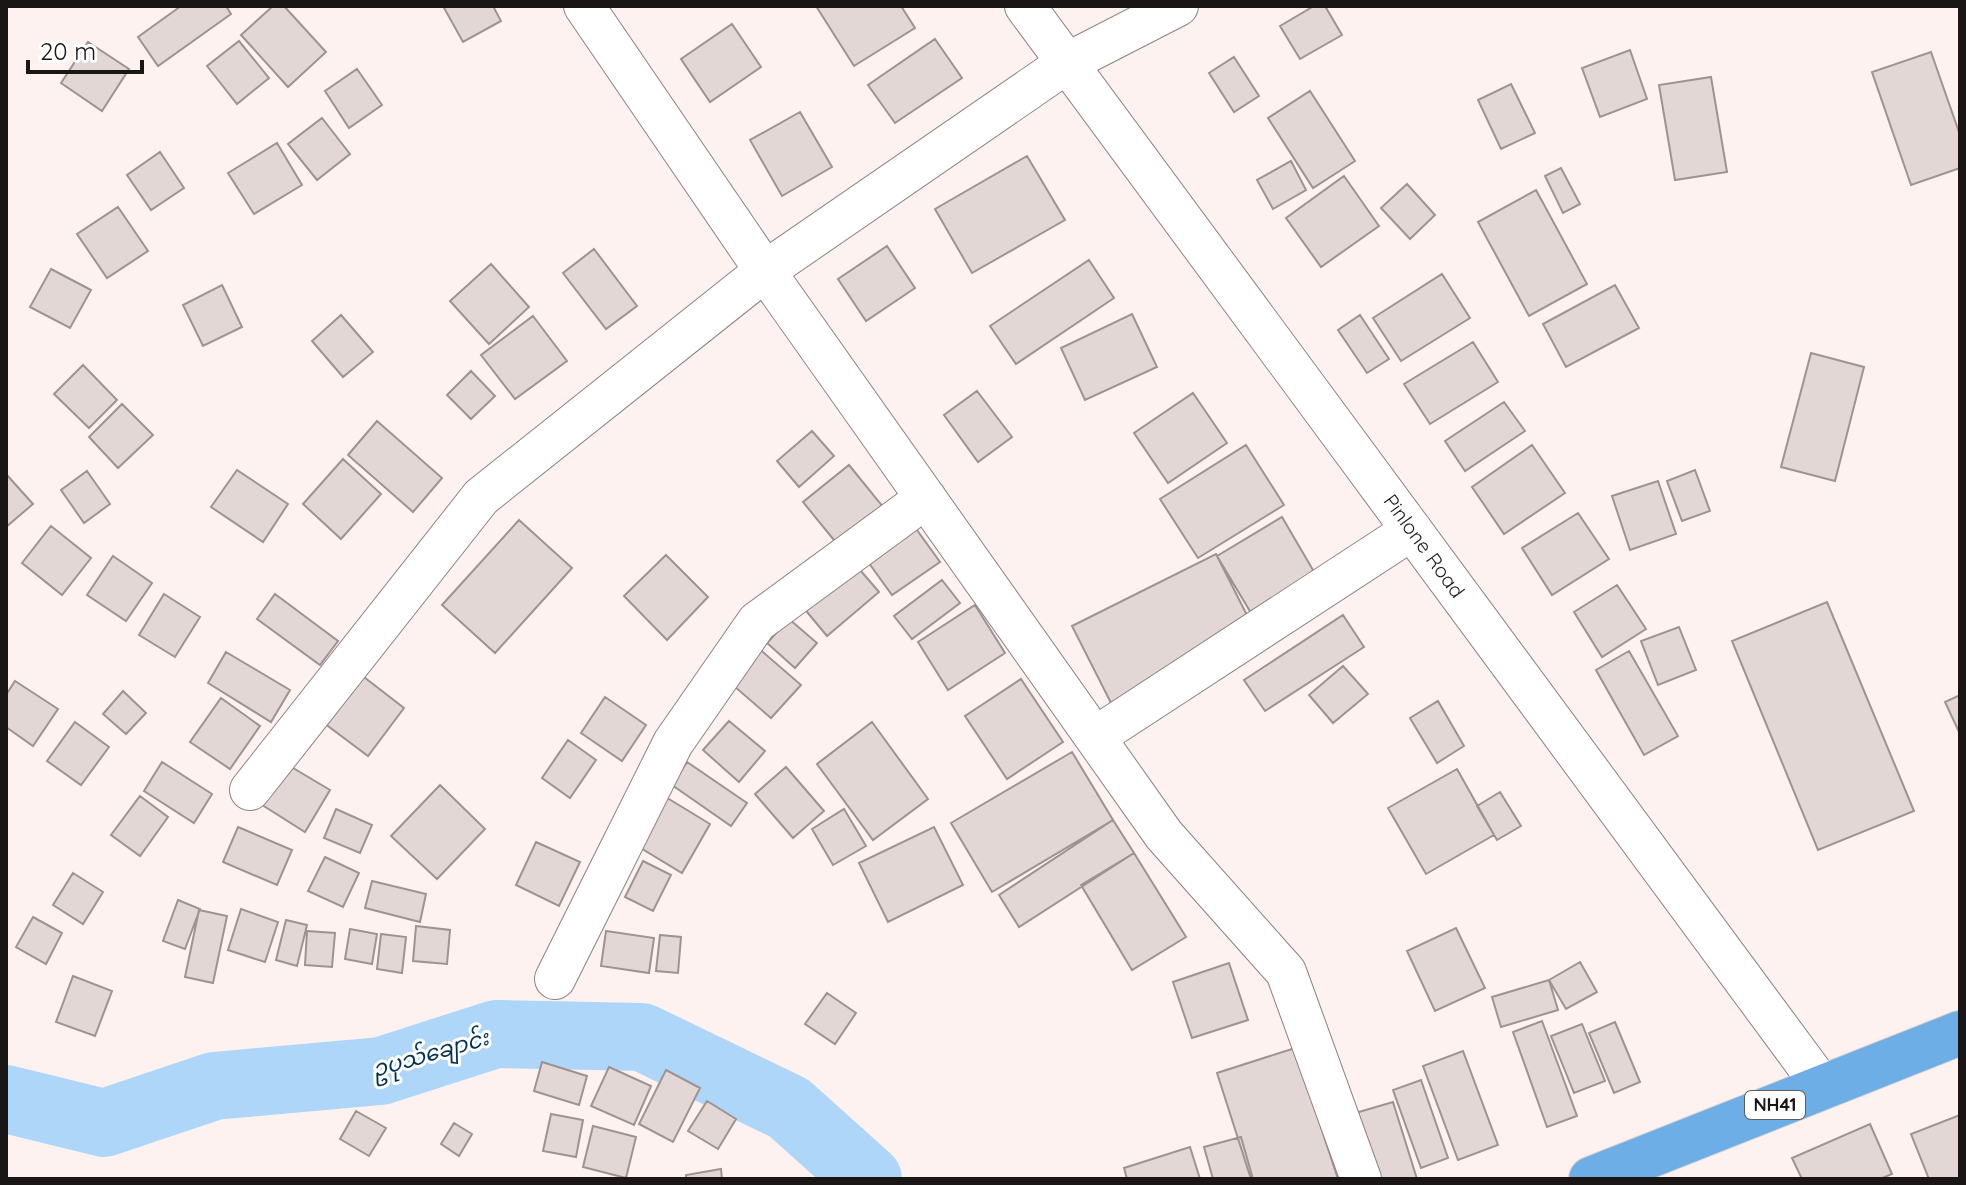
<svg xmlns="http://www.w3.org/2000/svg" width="1966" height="1185" viewBox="0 0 1966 1185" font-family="Quicksand,'Noto Sans Myanmar',sans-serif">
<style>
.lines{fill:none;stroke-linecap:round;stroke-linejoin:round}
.river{stroke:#add6f9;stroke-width:68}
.building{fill:#e3d7d5;stroke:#9e9391;stroke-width:2}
.minor-casing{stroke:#8d8281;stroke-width:42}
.highway-casing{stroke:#d1d0d0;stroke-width:46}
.minor{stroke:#fff;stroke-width:40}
.highway{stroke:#6caee5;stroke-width:44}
.labels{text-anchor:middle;stroke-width:6;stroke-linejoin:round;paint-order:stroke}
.shield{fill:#fff;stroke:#5f5c5b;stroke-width:2}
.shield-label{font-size:18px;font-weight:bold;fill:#1a1615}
.street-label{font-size:20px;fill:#1a1615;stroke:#fff}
.water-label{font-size:22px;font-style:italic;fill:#003051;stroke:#fff}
</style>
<rect width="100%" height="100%" fill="#fef2f0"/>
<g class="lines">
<path class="river" d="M6 1099 104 1123 214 1086 381 1071 496 1034 642 1037 789 1108 868 1179"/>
</g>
<path class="building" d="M181 6H226L231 14 158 66 138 37Z
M273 6H284L326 52 288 87 241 35Z
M443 6H493L501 21 463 42Z
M816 6H901L915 28 854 66Z
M1314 6H1325L1342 35 1300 59 1280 26Z
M732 24 761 67 710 102 681 59Z
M935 39 962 78 895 123 868 85Z
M239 41 269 78 237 104 207 66Z
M88 42 129 69 102 111 61 83Z
M1630 50 1647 99 1600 117 1582 68Z
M1931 52 1960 135V168L1911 185 1872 72Z
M1234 57 1259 96 1234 112 1209 73Z
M357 69 382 105 349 128 325 91Z
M1711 77 1727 172 1675 180 1659 85Z
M1511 84 1535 133 1501 149 1478 100Z
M1310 91 1355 161 1313 188 1268 118Z
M800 112 832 167 782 196 750 140Z
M322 118 350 154 317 180 288 144Z
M277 143 302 185 254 214 228 173Z
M160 152 184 188 151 210 127 175Z
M1027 156 1065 220 972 273 935 209Z
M1291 161 1306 190 1273 209 1257 180Z
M1561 168 1580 204 1563 213 1545 176Z
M1344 176 1379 226 1321 267 1286 218Z
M1407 184 1435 215 1410 239 1381 208Z
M1536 190 1587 284 1529 316 1478 222Z
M118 207 148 251 107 278 77 234Z
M887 246 915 288 866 321 838 279Z
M594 249 637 306 606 329 563 273Z
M1089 260 1114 298 1016 364 990 326Z
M491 264 529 307 489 344 450 301Z
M51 269 91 290 70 328 30 307Z
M1442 274 1470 318 1401 361 1373 318Z
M222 285 242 327 203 346 183 305Z
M1615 285 1639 328 1566 367 1543 324Z
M1132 314 1157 367 1085 400 1061 348Z
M341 315 373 352 343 377 312 341Z
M1360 315 1389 359 1367 373 1338 330Z
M533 316 567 361 515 399 481 355Z
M1473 342 1498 382 1430 424 1404 384Z
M1811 353 1864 367 1835 481 1781 467Z
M83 365 117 400 89 428 54 394Z
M471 371 495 396 471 419 447 395Z
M977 391 1012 437 978 462 944 415Z
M1193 393 1227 443 1168 483 1134 433Z
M1504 402 1525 431 1465 471 1445 441Z
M122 404 153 435 118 468 89 437Z
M377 421 442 478 413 512 348 455Z
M812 431 834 456 799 487 777 461Z
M1246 445 1284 505 1198 558 1160 499Z
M1532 445 1565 493 1504 534 1472 487Z
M343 459 381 494 341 539 303 504Z
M849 465 884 508 838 545 803 502Z
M237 470 288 504 263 542 211 507Z
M1695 470 1710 511 1682 521 1667 481Z
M87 471 110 504 84 523 61 490Z
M6 474 33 504 6 527Z
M1658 481 1676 534 1630 550 1612 496Z
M1578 513 1609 559 1552 595 1522 548Z
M1282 517 1327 594 1263 633 1217 556Z
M909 519 940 562 892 595 861 552Z
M519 520 572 568 495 653 442 605Z
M51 526 91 558 62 595 22 563Z
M1216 554 1255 631 1111 703 1072 626Z
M666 555 708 597 667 640 624 596Z
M113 556 152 583 126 621 87 595Z
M848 556 879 592 827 636 797 600Z
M942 580 960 603 912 639 894 616Z
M1617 585 1646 629 1602 657 1574 612Z
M164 594 200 617 175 657 139 635Z
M275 594 338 641 320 665 257 619Z
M1827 602 1914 811 1818 850 1732 641Z
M975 605 1005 653 948 690 918 642Z
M1343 615 1364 647 1265 711 1244 680Z
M789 619 817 643 795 668 767 643Z
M1679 627 1696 670 1658 685 1641 641Z
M756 646 801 685 771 718 727 680Z
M1629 651 1678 736 1644 755 1596 670Z
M226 652 290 690 271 722 208 683Z
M1343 666 1368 694 1333 723 1309 695Z
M360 674 404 708 368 756 324 723Z
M1021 679 1063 742 1007 779 965 716Z
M15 681 58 709 33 746 6 727V695Z
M123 691 146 713 126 734 103 714Z
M1960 695V734L1945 702Z
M605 697 646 725 622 761 581 733Z
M221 698 260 726 230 769 190 742Z
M1438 701 1464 746 1437 763 1410 718Z
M729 721 765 751 739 782 703 750Z
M75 722 109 747 81 785 47 761Z
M872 722 928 799 873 840 817 764Z
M568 740 596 760 570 798 542 778Z
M1072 752 1113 820 992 892 951 823Z
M162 762 212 794 194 823 144 791Z
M283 762 330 790 305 832 259 803Z
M687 762 747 803 731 826 672 785Z
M786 767 824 811 793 838 755 794Z
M1457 769 1494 835 1426 874 1388 808Z
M440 785 485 829 437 879 391 836Z
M1500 792 1521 826 1497 840 1477 806Z
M140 796 168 817 140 856 111 835Z
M664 796 710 824 682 873 634 844Z
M336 809 372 825 360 853 324 838Z
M844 809 866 846 833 865 812 829Z
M1113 820 1134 853 1019 927 999 895Z
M238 827 292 850 277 885 223 862Z
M934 827 963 885 888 922 859 863Z
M536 842 580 862 559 906 516 885Z
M1134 853 1186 937 1132 970 1081 885Z
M325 857 359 873 343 907 308 891Z
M643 861 671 875 653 911 625 897Z
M73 873 103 892 83 924 53 905Z
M372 881 426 894 420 922 365 908Z
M178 900 200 909 185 949 163 941Z
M241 909 278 922 265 962 228 950Z
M199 910 227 916 213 983 185 977Z
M33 917 62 933 46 964 16 947Z
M286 920 307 925 297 966 276 960Z
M416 926 450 930 447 964 413 961Z
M1456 928 1485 988 1435 1011 1407 951Z
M350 929 377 934 372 964 345 959Z
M307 931 335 933 332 967 305 965Z
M606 931 654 938 649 973 601 966Z
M381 934 406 937 402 973 377 969Z
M660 935 681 937 678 973 656 971Z
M1580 962 1597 992 1566 1009 1549 980Z
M1229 963 1248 1020 1192 1038 1173 982Z
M73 976 112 991 95 1036 56 1022Z
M1549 980 1558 1010 1501 1027 1492 997Z
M827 993 856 1013 835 1044 805 1024Z
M1542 1021 1577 1116 1547 1127 1513 1032Z
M1615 1022 1640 1082 1614 1093 1589 1033Z
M1582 1024 1605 1081 1574 1093 1551 1036Z
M1295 1048 1338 1179H1251L1217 1073Z
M1463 1051 1498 1145 1458 1160 1423 1066Z
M542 1062 587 1076 579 1105 534 1091Z
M609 1067 651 1086 634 1125 591 1106Z
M666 1070 700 1088 673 1142 639 1124Z
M1421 1080 1448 1158 1421 1168 1393 1090Z
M707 1101 736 1119 718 1149 688 1131Z
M1393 1102 1417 1179H1372L1352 1114Z
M356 1111 386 1128 369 1156 340 1139Z
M551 1114 583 1120 576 1157 543 1151Z
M1960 1115V1179H1929L1911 1134Z
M454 1123 472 1134 459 1156 441 1144Z
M1870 1124 1892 1174 1880 1179H1802L1792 1158Z
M593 1126 636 1137 626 1178 583 1167Z
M1241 1137 1253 1179H1213L1204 1147Z
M1190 1147 1200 1179H1127L1124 1168Z
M721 1169 722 1179H686V1175Z"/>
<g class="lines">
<defs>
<path id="minor" d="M584 6 765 271 1164 835 1286 972 1361 1179
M1025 6 1822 1086
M1095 737 1412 530
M250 790 481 497 765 271 1067 63 1178 6
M555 979 673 743 757 622 926 498"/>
<path id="highway" d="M1591 1179 1960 1033"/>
</defs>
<use href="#minor" class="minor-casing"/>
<use href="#highway" class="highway-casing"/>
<use href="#minor" class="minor"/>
<use href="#highway" class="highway"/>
</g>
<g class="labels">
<rect class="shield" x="1745" y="1091" width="60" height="28" rx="6"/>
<g class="shield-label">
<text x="1775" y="1111">NH41</text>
</g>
<g class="street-label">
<text transform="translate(1424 546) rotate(54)" y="7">Pinlone Road</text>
</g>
<g class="water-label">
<text transform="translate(430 1053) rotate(-16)" y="8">ဥပုသ်ချောင်း</text>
</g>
</g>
<rect width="1966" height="1185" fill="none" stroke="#1a1615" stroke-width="16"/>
<path d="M28 60v12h114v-12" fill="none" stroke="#1a1615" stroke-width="4"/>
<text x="40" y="60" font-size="24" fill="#1a1615" stroke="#ffffff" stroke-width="6" paint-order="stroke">20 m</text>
</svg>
